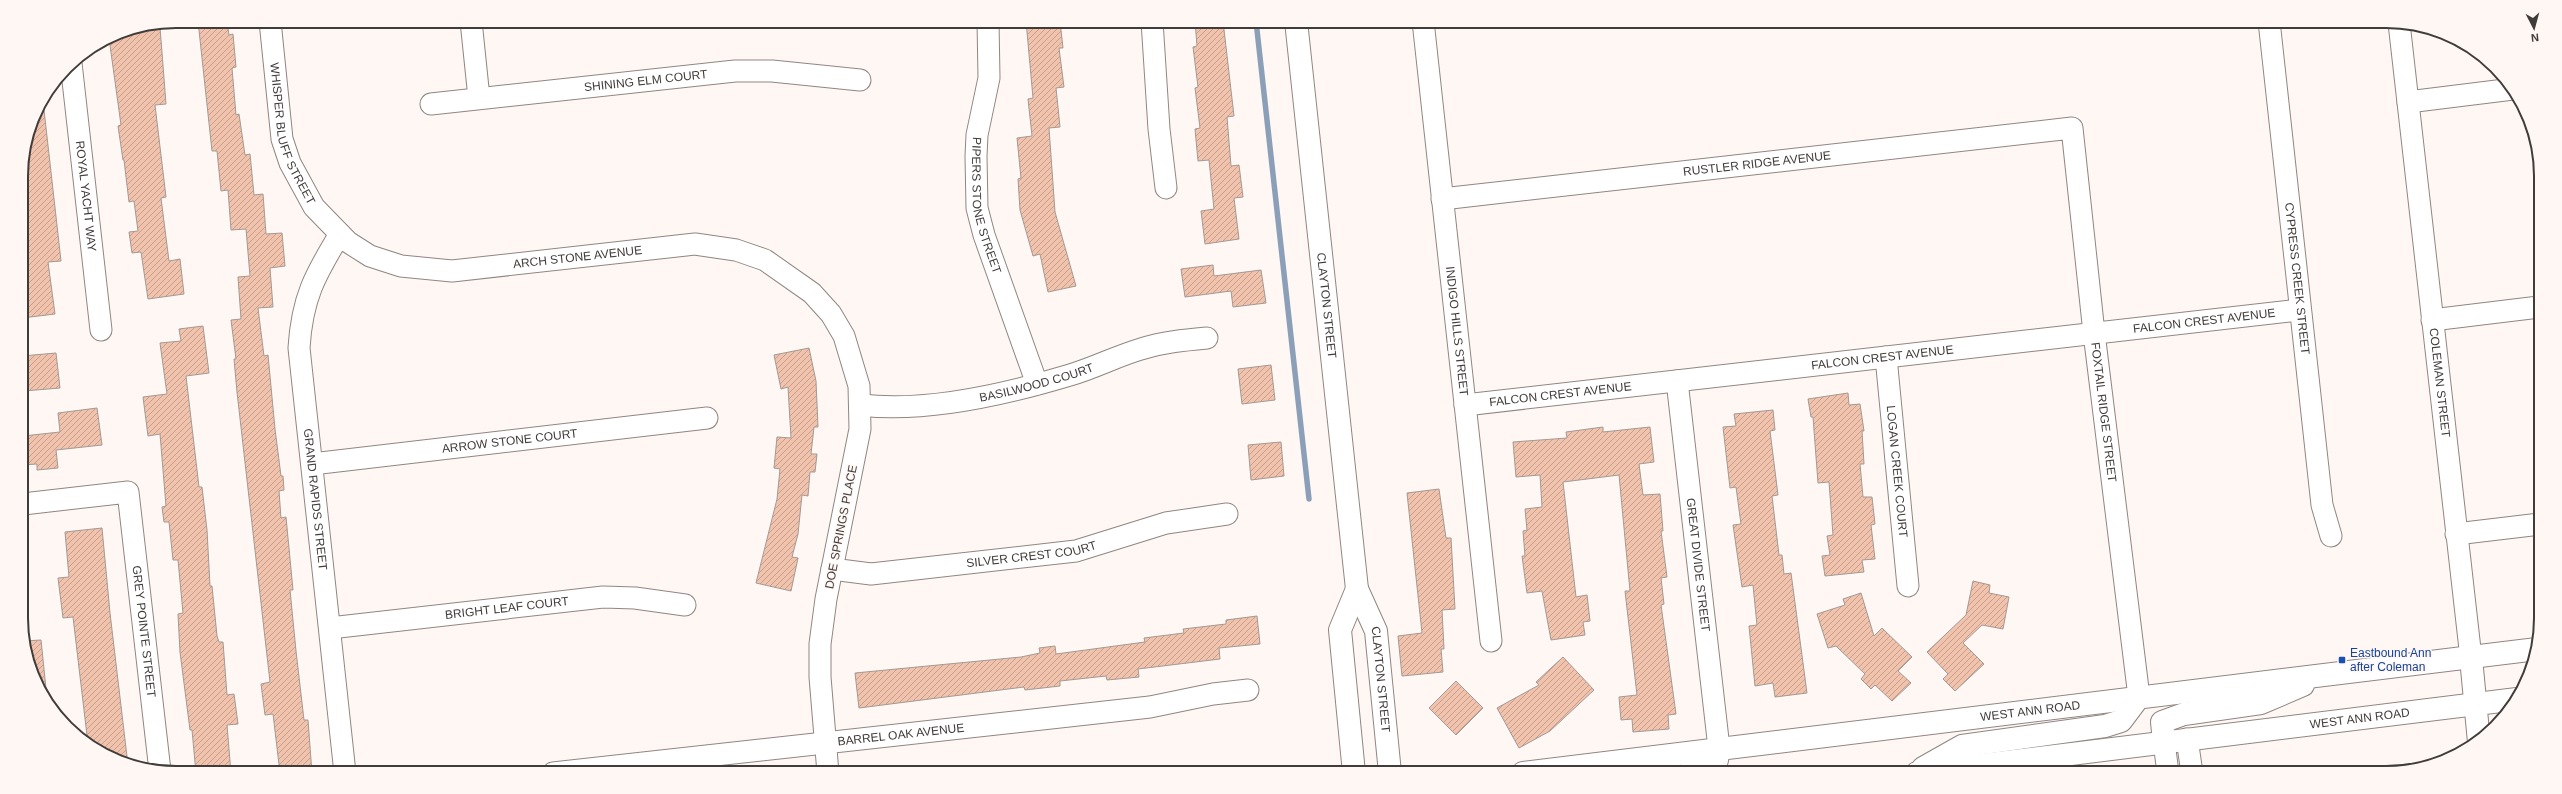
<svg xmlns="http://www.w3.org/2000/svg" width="2562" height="794" viewBox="0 0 2562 794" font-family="Arial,sans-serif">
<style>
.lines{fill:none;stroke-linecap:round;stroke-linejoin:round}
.stream{stroke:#8c9fb9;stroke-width:5.5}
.building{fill:url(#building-hatch);stroke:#a49994}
.street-casing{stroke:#908681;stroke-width:23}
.secondary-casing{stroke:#908681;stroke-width:24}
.primary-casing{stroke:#908681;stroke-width:24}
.street{stroke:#fff;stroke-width:21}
.secondary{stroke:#fff;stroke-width:22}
.primary{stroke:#fff;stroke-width:22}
.transit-dot{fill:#1a4fb4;stroke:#fef7f4;stroke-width:1.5}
.labels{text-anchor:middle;stroke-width:3;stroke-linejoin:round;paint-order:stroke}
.street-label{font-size:12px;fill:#403c3a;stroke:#fef7f4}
.transit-label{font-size:12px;fill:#164399;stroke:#fef7f4;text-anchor:start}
.rim{fill:none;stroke:#403c3a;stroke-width:2}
</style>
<defs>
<pattern id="building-hatch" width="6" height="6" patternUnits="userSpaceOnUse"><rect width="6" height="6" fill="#f1c2ac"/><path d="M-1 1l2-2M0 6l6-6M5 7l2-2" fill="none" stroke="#c59f8d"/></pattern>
</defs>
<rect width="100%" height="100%" fill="#fef7f4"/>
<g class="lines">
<path class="stream" d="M1256 21 1309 499"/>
</g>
<path class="building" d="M198 21H227L229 35 233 34 236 67 232 68 236 115 239 114 245 155 250 154 254 195 263 194 266 234 282 233 285 266 270 268 273 307 258 308 264 356 268 355 275 429 281 476H283L284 490 279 491 281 518 286 517 293 590H290L296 651 304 720H308L312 773H280L273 714 265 715 261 684 270 682 237 392 234 359H236L231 320 241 319 238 277 250 276 246 229 231 230 228 190 221 191 217 151H212Z
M1026 21H1060L1063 48H1059L1064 87 1056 88 1060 127 1049 128 1055 212 1076 286 1048 292 1040 254 1033 256 1020 210 1018 179 1021 178 1017 138 1032 136 1028 99 1033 98Z
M1195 21H1223L1234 116 1227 117 1231 166 1239 165 1243 197 1234 198 1239 239 1205 244 1201 211 1214 209 1209 160 1198 161 1195 129 1200 128 1195 88 1198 87 1193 47 1197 46Z
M160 27 166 104 155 105 166 197 161 198 169 261 180 259 184 294 148 299 141 252 132 253 129 232 138 231 134 201 129 202 124 160H123L118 126 121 125 109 38 117 33Z
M43 101 61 261 48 262 55 314 22 318 21 166 33 116Z
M1213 265 1214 276 1261 270 1266 303 1233 307 1231 291 1185 297 1181 269Z
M203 326 209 373 186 376 199 487H202L207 530 210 586H212L217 636 219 642H223L227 695 234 694 238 724 227 725 231 773H196L192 730H190L180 652 178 614 183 613 178 560H173L169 522H164L162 507 166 506 160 434 148 436 143 397 167 394 160 343 181 341 179 329Z
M809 348 816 381 818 427H814L811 454H817L815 472H810L808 496 802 495 798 534 792 557 798 558 791 591 756 583 777 499 780 469 774 468 777 437 791 438 788 387 781 389 774 355Z
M56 353 60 388 24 391 22 356Z
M1271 365 1275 400 1242 404 1238 369Z
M1848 393 1849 405 1860 404 1864 431H1862L1864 464H1860L1863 497H1872L1875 524 1871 525 1875 559 1862 560 1864 572 1825 576 1822 556 1830 555 1827 536 1833 535 1829 482 1818 483 1813 417H1811L1808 399Z
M97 408 102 445 56 450 58 468 37 470V464L23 465V436L60 432 58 413Z
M1773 410 1775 430 1770 431 1778 495 1772 496 1779 555H1782L1784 574 1791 573 1807 693 1775 697 1773 683 1755 686 1749 626 1757 625 1753 585 1742 587 1733 525 1741 524 1736 487 1730 488 1723 427 1736 426 1734 414Z
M1603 427V432L1650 427 1654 462 1639 464 1643 495 1660 494 1663 531H1661L1667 577 1661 578 1664 604 1661 605 1676 714 1668 715 1669 729 1633 732 1632 719 1621 720 1619 697 1637 695 1625 591H1630L1619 475 1563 482 1576 597 1587 595 1590 621 1583 622 1585 635 1551 640 1542 591 1527 593 1522 556H1525L1523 531 1527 530 1525 509 1542 507 1540 475 1516 477 1513 442 1567 438 1566 432Z
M1281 442 1284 476 1251 480 1248 445Z
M1439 489 1446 538H1451L1455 609 1442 610 1444 649H1441L1443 672 1402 676 1398 636 1422 633 1407 493Z
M102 528 110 613 128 765 98 752 88 744 73 617 63 618 58 578 69 577 65 532Z
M1973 581 1990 585 1989 593 2009 597 2003 629 1982 625 1963 643 1984 664 1955 691 1943 679 1948 674 1927 652 1966 615Z
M1861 593 1874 636 1882 628 1912 657 1898 671 1911 683 1892 701 1875 685 1871 689 1861 679 1865 674 1836 646 1828 648 1817 614 1845 605 1843 599Z
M1257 616 1260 644 1219 648 1220 659 1138 669 1139 677 1107 680 1106 676 1060 681V686L1025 690 1024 687 859 708 855 673 1021 657 1040 653 1039 648 1055 646 1056 654 1145 642 1144 638 1184 633 1183 629 1226 624V620Z
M41 640 47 698H45L37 687 24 648V641Z
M1563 657 1594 690 1550 731 1519 748 1497 708 1539 685 1536 682Z
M1456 681 1483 708 1456 735 1429 708Z"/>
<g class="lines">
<defs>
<g id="street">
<path id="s1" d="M270 21 282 139 290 163 314 207 348 242 370 256 401 266 452 271 695 244 736 250 765 260 812 293 831 314 844 336 859 386 860 429 826 599 820 644V677L828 773"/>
<path d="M471 21 479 98"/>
<path id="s2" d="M988 21 989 78 977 135 976 156 977 208 984 235 1037 384"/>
<path d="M1152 21 1159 129 1166 188"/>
<path id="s3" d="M1423 21 1491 641"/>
<path id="s4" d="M2269 21 2322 505 2331 536"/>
<path id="s5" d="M2399 23 2471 658"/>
<path id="s6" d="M71 63 101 330"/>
<path d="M2408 102 2513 89"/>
<path id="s7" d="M431 104 735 71H772L860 80"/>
<path id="s8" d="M1442 199 2072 128 2094 333 2139 697"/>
<path id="s9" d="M340 234C315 275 302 298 299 348L345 773"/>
<path d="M2432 320 2539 307"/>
<path id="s10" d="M1886 357 1908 586"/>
<path id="s11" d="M1677 381 1719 748"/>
<path id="s12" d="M861 405C927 413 1007 394 1070 375 1094 368 1117 356 1141 349 1163 342 1185 340 1207 338"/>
<path id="s13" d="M1465 405 2299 310"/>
<path id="s14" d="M312 464 707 418"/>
<path id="s15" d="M23 504 128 492 160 771"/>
<path d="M2456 534 2540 524"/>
<path id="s16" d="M832 569 871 574 1076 551 1166 523 1227 514"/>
<path id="s17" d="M330 628 603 597 635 598 685 605"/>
<path d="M2187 739 2192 773"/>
<path d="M2164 742 2168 773"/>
<path id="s18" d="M553 773 1150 707 1213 694 1248 690"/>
</g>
<g id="secondary">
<path id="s19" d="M1296 21 1357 589 1376 631 1390 773"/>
<path d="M2471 658 2479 742"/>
<path d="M1354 773 1340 630 1357 589"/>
</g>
<g id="primary">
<path d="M2164 742 2162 722 2184 714 2261 703 2303 685"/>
<path d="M1923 768 1962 746 2105 726 2121 721 2139 697"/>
<path id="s20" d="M1523 773 2537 649"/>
<path d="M1688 773 1707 767 1717 760 1719 748"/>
<path id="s21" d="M1917 773 2517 699"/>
</g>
</defs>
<use href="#street" class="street-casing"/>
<use href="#secondary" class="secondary-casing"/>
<use href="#primary" class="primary-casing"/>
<use href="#street" class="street"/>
<use href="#secondary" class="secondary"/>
<use href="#primary" class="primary"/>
</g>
<rect class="transit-dot" x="2338" y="656" width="8" height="8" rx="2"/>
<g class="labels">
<g class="street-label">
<text dy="4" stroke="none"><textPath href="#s7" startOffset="216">SHINING ELM COURT</textPath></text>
<text dy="4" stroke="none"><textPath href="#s1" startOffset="116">WHISPER BLUFF STREET</textPath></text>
<text dy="4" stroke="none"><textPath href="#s8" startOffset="317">RUSTLER RIDGE AVENUE</textPath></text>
<text dy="4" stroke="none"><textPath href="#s6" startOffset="134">ROYAL YACHT WAY</textPath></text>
<text dy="4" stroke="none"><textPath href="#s2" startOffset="187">PIPERS STONE STREET</textPath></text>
<text dy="4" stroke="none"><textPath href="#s1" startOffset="479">ARCH STONE AVENUE</textPath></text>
<text dy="4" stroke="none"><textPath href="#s4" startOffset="259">CYPRESS CREEK STREET</textPath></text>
<text dy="4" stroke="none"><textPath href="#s19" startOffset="286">CLAYTON STREET</textPath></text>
<text dy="4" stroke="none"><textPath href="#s13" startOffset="744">FALCON CREST AVENUE</textPath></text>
<text dy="4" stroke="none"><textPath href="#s3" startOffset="312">INDIGO HILLS STREET</textPath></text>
<text dy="4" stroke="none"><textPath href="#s13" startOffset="420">FALCON CREST AVENUE</textPath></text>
<text dy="4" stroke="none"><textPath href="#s12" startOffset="178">BASILWOOD COURT</textPath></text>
<text dy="4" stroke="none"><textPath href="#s5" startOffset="362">COLEMAN STREET</textPath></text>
<text dy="4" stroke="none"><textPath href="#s13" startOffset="96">FALCON CREST AVENUE</textPath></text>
<text dy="4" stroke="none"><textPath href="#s8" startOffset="920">FOXTAIL RIDGE STREET</textPath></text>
<text dy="4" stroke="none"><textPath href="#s14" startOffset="199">ARROW STONE COURT</textPath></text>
<text dy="4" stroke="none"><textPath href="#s10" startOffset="115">LOGAN CREEK COURT</textPath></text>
<text dy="4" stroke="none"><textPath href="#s9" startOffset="275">GRAND RAPIDS STREET</textPath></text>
<text transform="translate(841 527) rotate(-79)" y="4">DOE SPRINGS PLACE</text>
<text dy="4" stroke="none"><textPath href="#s16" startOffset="201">SILVER CREST COURT</textPath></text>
<text dy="4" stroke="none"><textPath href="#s11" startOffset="185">GREAT DIVIDE STREET</textPath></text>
<text dy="4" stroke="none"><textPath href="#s17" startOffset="178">BRIGHT LEAF COURT</textPath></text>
<text dy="4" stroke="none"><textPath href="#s15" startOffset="246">GREY POINTE STREET</textPath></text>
<text dy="4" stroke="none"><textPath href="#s19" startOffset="666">CLAYTON STREET</textPath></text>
<text dy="4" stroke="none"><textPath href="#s20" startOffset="511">WEST ANN ROAD</textPath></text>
<text dy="4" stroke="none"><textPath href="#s21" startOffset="446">WEST ANN ROAD</textPath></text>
<text dy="4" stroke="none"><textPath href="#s18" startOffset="350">BARREL OAK AVENUE</textPath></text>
</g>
<g class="transit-label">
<text x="2350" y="657">Eastbound Ann<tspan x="2350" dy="14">after Coleman</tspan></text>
</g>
</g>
<path d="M0 0H2562V794H0ZM176 28H2386A148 148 0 0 1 2534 176V618A148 148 0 0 1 2386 766H176A148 148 0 0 1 28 618V176A148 148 0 0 1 176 28Z" fill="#fef7f4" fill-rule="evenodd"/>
<path class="rim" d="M176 28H2386A148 148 0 0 1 2534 176V618A148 148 0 0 1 2386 766H176A148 148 0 0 1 28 618V176A148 148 0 0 1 176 28Z"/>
<g transform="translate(2534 28) rotate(174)" stroke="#fef7f4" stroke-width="3" paint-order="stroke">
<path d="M0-3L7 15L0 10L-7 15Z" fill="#403c3a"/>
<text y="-6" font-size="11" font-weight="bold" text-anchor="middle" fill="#403c3a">N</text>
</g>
</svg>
